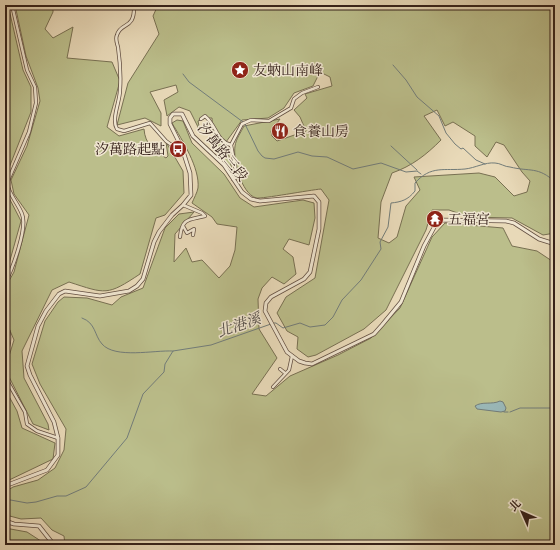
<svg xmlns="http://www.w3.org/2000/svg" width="560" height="550" viewBox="0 0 560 550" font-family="'Old Standard TT','Noto Serif TC',serif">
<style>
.green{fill:#bbbe8b;stroke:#787052;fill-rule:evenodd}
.water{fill:#9ab8b8;stroke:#727c79}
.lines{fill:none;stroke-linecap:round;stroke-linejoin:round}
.stream{stroke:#727c79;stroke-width:1}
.minor-casing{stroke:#624f42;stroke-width:4}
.tertiary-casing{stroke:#624f42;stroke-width:4.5}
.minor{stroke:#f0e6d1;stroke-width:2.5}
.tertiary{stroke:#f0e6d1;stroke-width:3}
.labels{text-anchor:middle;stroke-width:3;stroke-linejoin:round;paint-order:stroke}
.poi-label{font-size:14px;fill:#35211a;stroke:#f0e6d1;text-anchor:start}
.street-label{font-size:14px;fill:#35211a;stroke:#f0e6d1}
.water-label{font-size:15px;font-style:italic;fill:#534e49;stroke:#f0e6d1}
</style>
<rect width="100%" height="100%" fill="#e8d9b8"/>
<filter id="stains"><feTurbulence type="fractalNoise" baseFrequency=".005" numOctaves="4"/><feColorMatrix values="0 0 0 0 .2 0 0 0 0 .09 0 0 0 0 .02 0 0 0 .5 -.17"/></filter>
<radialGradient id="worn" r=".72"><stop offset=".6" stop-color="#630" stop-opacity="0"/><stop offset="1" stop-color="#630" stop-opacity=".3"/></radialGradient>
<path class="green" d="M5 5H8L23 70 31 87V112L5 178Z
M15 5H53V12L45 29 53 38 73 27 67 58 112 62 120 81 107 127 119 136 144 129C145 144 154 151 166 158L168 156 166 142 183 171 184 193 165 215 156 218 140 274C107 296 106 294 69 282L52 290 22 351 24 378 48 424 49 430 33 424 5 369 14 340 5 319V288L14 272 29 215 14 194 11 180 27 146 40 101 38 88 26 56Z
M158 5H555V233L543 235 512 218 469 217 449 210H432L426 230 386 310 364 329 316 355 308 357 297 349 298 337 287 331 277 313 286 297 315 278 329 200 321 189C310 190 262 199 256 198 241 193 233 160 235 146 236 139 241 132 244 126L280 119 271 131 272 136 277 141 306 131 300 117 294 110 307 98 305 94 332 86 330 77 320 72 313 86 294 93 284 108 268 118 242 120 226 142 232 170C217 153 213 141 212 118H206L198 121 200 131 190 111 179 107 167 116 164 100 178 92 176 85 150 92 161 113V126L145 118 117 125 128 83 159 34 153 16ZM437 110 445 126 453 122 475 136V146L487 157 496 142 504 145 522 172 530 181 527 192 514 196 495 177 479 173 414 177 420 190 406 206 397 237 389 243 378 238 381 202 392 173C412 166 426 155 441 140L424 116Z
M177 120 183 121 192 143 224 174 240 198 254 207 303 200 314 203 315 218 309 245 289 239 283 249 293 257 296 274 284 284 272 277 262 288 258 299 259 329 277 358 252 394 266 396 290 376 338 355 371 338 400 308 432 237 445 223 503 228 512 246 537 251 555 263V545H65L64 536 52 530 41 518 21 519 6 515 5 492 13 487 38 480 55 468 64 450 66 429 40 384 32 364 45 321 58 302 64 297 87 298 112 305 121 297 143 288 165 228 179 214 194 212 175 234 174 262 186 248 192 262 202 260 219 278 230 266 235 250 237 227 217 224 212 217 192 203C194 198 197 193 198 188 200 168 182 140 172 123Z
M5 190 21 221 5 278Z
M5 389 17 411 22 428 55 443 53 459 5 482Z
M5 528 27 532 47 545H5Z"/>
<path class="water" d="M500 401 503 402 506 408 505 411 501 412 477 409 475 406C482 401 492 405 500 401Z"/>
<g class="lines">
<path class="stream" d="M393 65 406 80 417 97 439 116 446 133 455 144 461 149 463 148 476 160 485 164
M183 74 189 82 243 122
M245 124 258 151 262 156 265 158 274 159 298 152 312 156 327 157 353 169 381 163 406 172 417 171 421 174
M391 146 417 170
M82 318C96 323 94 335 102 344 115 359 154 350 173 351
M274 323H276L283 328 300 323 310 327 325 325 333 317 342 300 361 280 381 249 380 242 388 227 391 203C401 202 408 200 415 191V183C431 165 444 171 465 169 475 168 485 162 495 163 500 163 505 167 510 167 530 172 538 166 555 182
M504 412H508
M510 412 520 408H555
M5 499 27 503 36 502 57 496H66L86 487 127 438 143 394 164 372 165 364 173 351 211 345 271 324"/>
<defs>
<path id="minor" d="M134 5C135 31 121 21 117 35 115 39 117 43 118 47 120 61 121 76 120 90 120 102 111 119 117 129L124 131 150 123 166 141 184 154
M201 119 205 116C217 126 216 141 231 145
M233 179 237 177 231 145 242 124 251 120 269 121 291 108 294 99 302 93 318 87
M183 226 187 233 194 229 193 235
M180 237C182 217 190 220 205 216L202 213 183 205
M5 283C12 270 28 228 22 214 18 203 9 195 7 183L29 132 36 103 35 87 27 70 12 5
M5 324C13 335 8 347 5 359
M280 369 285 373
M5 377 25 412 27 424 37 431 58 438
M273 387 289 370 292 356"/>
<path id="tertiary" d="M5 486 47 470 58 455V438L54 422 30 375 27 366 38 326 46 311 59 294 65 291 100 296 129 291 137 286 143 279 154 242 159 232 172 215 183 205 191 195 190 173 182 148 170 124V118L173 114H182L193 136 224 165 242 192 251 199 260 201 314 196 319 202V229L310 272 304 279 271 297 266 303 265 311 287 352 299 361 305 363 312 364 374 334 382 325 401 302 424 246 437 222 442 220 506 221 514 223 539 239 555 244
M5 521 14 524 39 526 54 545"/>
</defs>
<use href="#minor" class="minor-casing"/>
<use href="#tertiary" class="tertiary-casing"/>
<use href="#minor" class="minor"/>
<use href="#tertiary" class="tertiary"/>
</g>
<defs>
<symbol id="sight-disc" viewBox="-11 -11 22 22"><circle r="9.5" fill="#8f2418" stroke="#f0e6d1"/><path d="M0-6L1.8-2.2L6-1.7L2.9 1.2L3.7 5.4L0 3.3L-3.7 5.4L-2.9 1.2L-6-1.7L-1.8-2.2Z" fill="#fff"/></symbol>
<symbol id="restaurant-disc" viewBox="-11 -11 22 22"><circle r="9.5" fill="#8f2418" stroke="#f0e6d1"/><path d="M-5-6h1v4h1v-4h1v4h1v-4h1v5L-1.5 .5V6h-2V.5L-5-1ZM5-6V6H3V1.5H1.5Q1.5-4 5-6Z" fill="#fff"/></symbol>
<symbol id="bus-disc" viewBox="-11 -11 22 22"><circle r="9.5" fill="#8f2418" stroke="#f0e6d1"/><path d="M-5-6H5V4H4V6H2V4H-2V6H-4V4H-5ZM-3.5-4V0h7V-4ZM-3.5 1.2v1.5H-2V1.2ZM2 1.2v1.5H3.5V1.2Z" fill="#fff"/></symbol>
<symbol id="temple-disc" viewBox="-11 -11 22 22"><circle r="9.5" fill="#8f2418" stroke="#f0e6d1"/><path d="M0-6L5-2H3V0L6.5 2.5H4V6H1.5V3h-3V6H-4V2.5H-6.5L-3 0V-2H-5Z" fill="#fff"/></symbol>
</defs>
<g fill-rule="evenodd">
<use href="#sight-disc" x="230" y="60" width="20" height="20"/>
<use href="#restaurant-disc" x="270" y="121" width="20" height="20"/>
<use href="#bus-disc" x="168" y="139" width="20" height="20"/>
<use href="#temple-disc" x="425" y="209" width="20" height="20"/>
</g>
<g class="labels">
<g class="poi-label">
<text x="253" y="75">友蚋山南峰</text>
<text x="293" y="136">食養山房</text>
<text x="165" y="154" text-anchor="end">汐萬路起點</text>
<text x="448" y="224">五福宮</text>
</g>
<g class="street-label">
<text transform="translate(223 152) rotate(51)" y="5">汐萬路三段</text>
</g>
<g class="water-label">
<text transform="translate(239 325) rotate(-19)" y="5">北港溪</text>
</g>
</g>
<rect width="560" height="550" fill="none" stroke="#e8d9b8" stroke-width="20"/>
<rect x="6" y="6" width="548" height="538" fill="none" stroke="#35211a" stroke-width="2"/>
<rect x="10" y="10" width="540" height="530" fill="none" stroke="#35211a"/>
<g transform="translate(522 512) rotate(315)" stroke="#f0e6d1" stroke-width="3" paint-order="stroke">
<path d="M0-3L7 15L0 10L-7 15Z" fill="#35211a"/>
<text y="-6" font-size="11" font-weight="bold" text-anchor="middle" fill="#35211a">北</text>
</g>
<rect width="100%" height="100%" filter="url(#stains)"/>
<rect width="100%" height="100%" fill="url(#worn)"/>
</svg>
